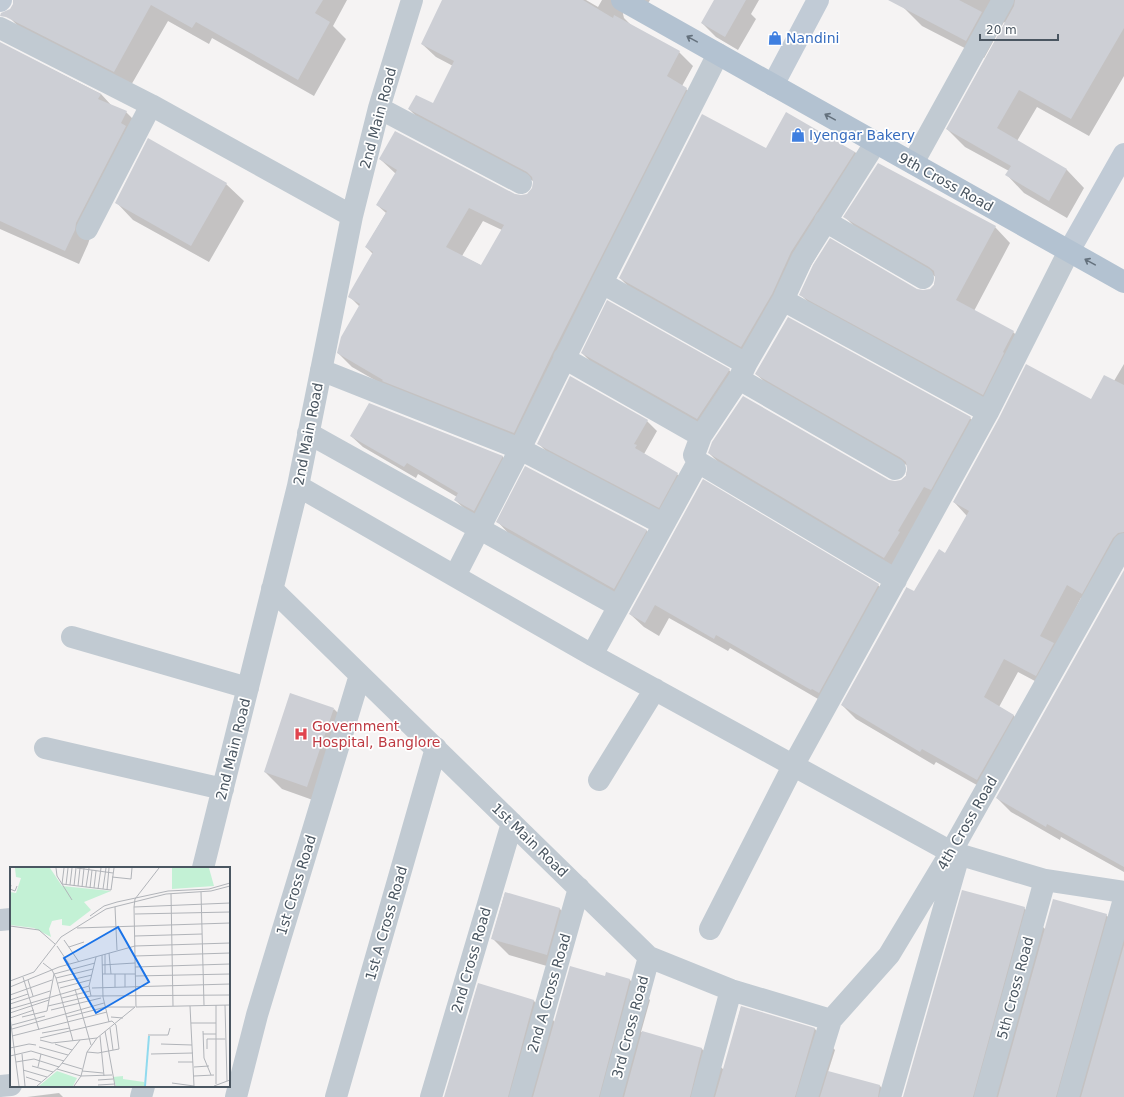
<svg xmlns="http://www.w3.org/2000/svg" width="1124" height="1097" viewBox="0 0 1124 1097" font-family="'DejaVu Sans',sans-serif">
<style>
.shadow{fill:#0003;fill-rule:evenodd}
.building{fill:#cdcfd5;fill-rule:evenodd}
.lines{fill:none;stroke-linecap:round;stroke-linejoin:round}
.street{stroke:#c1cad2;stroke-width:22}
.secondary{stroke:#c1cbd6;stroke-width:22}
.primary{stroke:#b3c2d1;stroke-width:22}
.oneway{stroke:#64717d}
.labels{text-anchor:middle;stroke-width:3.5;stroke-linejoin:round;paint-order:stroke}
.shop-label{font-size:14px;fill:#366cbe;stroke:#fff;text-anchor:start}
.street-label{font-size:14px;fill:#4a5661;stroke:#fff}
.health-label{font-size:14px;fill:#be3a42;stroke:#fff;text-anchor:start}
.inset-river{fill:none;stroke:#90daee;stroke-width:2}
.inset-road{fill:none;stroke:#b1b4b9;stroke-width:1}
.view{fill:#1a73e8;fill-opacity:0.15;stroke:#1a73e8;stroke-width:2}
.inset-edge{fill:none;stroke:#4a5661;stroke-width:2}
</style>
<rect width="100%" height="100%" fill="#f5f3f3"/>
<path class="shadow" d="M14 0H347L333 26 346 39 314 96 212 38 209 44 168 21 130 87 26 34 10 18 14 3Z
M444 0H586L598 7 602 0H650L647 5 625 7 623 14 624 18 633 27 679 52 693 66 682 86 686 89 700 102 528 446 394 391 352 367 338 353 360 307 350 297 373 254 366 247 386 213 377 205 396 174 380 159 521 196 528 195 533 189 535 182 423 123 409 109 434 104 453 66 436 57 422 44ZM483 221 502 230 482 266 462 256Z
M715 0H759L751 14 756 19 738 50 716 37 702 23Z
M909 0H1124V76L1089 136 1037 107 1017 141 1067 170 1084 188 1067 218 1024 193 1007 175 1009 171 965 147 947 129 1005 23 1004 22 984 58 922 26 904 8Z
M0 43 101 94 112 106 126 112 140 126 90 238 88 244 79 264 0 229Z
M766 149 855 152 869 166 756 360 634 292 620 278Z
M226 184 244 201 209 262 133 220 116 202Z
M845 217 995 227 1010 243 974 311 1013 332 1029 347 998 410 816 310 800 294 916 290 923 291 930 290 934 285 936 277 860 232Z
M582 353 729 370 740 381 708 430 593 364Z
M1124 364V557L1096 607 1081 598 1056 646 1050 689 1018 672 999 707 1013 715 1027 729 991 793 936 762 934 765 856 719 842 705 915 593 945 554 967 516 954 502 1092 400 1114 381Z
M756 374 970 418 982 429 896 569 720 464 709 453 895 482 901 481 906 476 908 466 768 385Z
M647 421 657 431 644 454 677 474 687 484 669 517 548 453 538 443Z
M351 436 502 456 513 468 486 522 467 511 455 500 457 497 418 474 416 478 363 447Z
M703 481 878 585 892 599 825 703 730 648 728 651 669 618 659 636 644 627 630 614Z
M498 522 646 530 658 542 626 600 509 534Z
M1124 572V872L1061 837 1060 840 1011 812 997 798Z
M334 709 351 726 324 804 282 789 265 772Z
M505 893 560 909 577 926 564 971 509 955 492 938Z
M1024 908 1045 929 1106 915 1124 932V1097H904Z
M606 977 630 980 650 1000 641 1032 702 1049 724 1070 741 1007 815 1029 835 1050 828 1072 880 1086 891 1097H445L478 985 534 1001 555 1022Z
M59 1093 63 1097H27Z"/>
<path class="building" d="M13 0H323L315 13 330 22 298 80 196 22 192 28 151 5 114 72 6 17 0 16 1 13 10 9 13 4Z
M442 0H583L613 18 614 15 680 51 667 76 687 88 553 352 514 433 382 381 383 380 337 353 341 337 360 304 348 297 350 292 373 252 365 247 387 211 376 205 397 170 379 159 395 131 515 194 521 195 527 194 532 188 533 182 532 177 527 172 408 109 416 95 433 103 454 61 421 44ZM469 208 504 225 481 265 446 247Z
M714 0H746L725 37 701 23Z
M888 0H959L982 12 966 41Z
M1015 0H1124V28L1071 119 1019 90 997 128 1067 169 1049 201 1005 175 1011 166 946 129 1014 6Z
M0 42 101 94 98 99 127 111 121 123 126 126 76 223 75 230 65 251 0 221Z
M786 112 855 152 791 252 772 294 741 347 619 278 702 114 766 148Z
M148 138 227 183 191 246 115 203Z
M878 163 996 226 956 300 1014 331 1003 352 1004 353 983 395 799 295 813 265 830 238 917 289 923 290 930 289 934 285 935 278 934 271 929 267 843 217Z
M607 300 730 369 697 419 581 353Z
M788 317 971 417 931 490 924 487 898 531 900 532 884 558 708 453 712 442 743 396 889 480 895 481 901 480 906 476 907 469 906 462 901 458 755 374Z
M1026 364 1091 399 1104 375 1124 385V532L1118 533 1113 538 1082 594 1067 585 1040 636 1054 643 1036 676 1004 659 984 697 1014 715 977 780 922 749 920 752 841 705 906 588V587L914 591 939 549 945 553 969 511 953 502 999 418Z
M570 376 648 420 634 444 637 445 635 448 678 473 659 508 537 444Z
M369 403 503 456 474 511 454 500 458 493 407 463 404 467 350 436Z
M525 466 647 530 614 589 496 522Z
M703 479 879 584 819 693 812 689 811 690 716 635 714 639 655 605 645 623 629 614Z
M1124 570V867L1047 824 1046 827 996 798Z
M290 693 334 708 307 787 264 772Z
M962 890 1025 907 973 1097H903Z
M505 892 560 908 547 955 491 939Z
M1053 899 1107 914 1056 1097H998Z
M1124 945V1097H1081Z
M570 966 605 976 606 972 630 979 599 1097H533Z
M478 983 534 1000 508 1097H444Z
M741 1006 815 1028 795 1097H715Z
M642 1031 702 1048 690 1097H624Z
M828 1071 880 1085 878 1097H820Z"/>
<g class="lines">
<path class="street" d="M0 28 151 105 352 216
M379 108 521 183
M913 163 1003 0
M825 221 923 278
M87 229 151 105
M602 283 746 364
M783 300 988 412
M564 358 701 436
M321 370 520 449 663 524
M739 379 895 469
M308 433 618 606
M698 462 896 580
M298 486 592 655 951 852 1045 880 1124 892
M455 576 520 449 602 283 718 54
M272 589 649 957 731 990 831 1020
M72 637 248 688
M592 655 698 462 694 455 701 436 739 379 746 364 783 300 802 259 876 142
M45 748 223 789
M599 780 655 689
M203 868 298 486 352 216 379 108 412 0
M0 920 11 919
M710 929 793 766 988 412 1069 251
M0 1086 11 1085
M141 1097 144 1086
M236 1097 257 1015 360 675
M336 1097 436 748
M431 1097 512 823
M520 1097 579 888
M611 1097 649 957
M702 1097 731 990
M807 1097 831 1020 889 955 951 852 1124 544
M890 1097 959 855
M985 1097 1045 880
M1068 1097 1124 899"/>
<path class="secondary" d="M0 1 1 0
M773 85 818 0
M1069 251 1124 154"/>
<path class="primary" d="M622 0 1124 282"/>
</g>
<defs><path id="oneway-shaft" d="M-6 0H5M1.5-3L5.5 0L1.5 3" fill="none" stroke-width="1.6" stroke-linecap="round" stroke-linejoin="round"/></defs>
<g class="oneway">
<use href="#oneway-shaft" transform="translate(692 39) rotate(-151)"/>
<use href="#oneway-shaft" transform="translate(830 117) rotate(-151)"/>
<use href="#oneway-shaft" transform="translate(1090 262) rotate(-151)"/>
</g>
<defs>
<symbol id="shop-bare" viewBox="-9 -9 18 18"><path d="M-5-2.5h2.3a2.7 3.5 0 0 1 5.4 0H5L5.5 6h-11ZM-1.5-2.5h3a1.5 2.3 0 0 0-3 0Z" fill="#3f7fe0" stroke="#fff" stroke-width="2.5" paint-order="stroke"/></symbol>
<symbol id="hospital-bare" viewBox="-9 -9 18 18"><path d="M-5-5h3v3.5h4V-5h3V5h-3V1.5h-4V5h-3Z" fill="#e0444e" stroke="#fff" stroke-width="2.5" paint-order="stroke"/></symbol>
</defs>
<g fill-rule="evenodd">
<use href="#shop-bare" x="765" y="28" width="20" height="20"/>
<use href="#shop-bare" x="788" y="125" width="20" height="20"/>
<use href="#hospital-bare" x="291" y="724" width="20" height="20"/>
</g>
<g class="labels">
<g class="shop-label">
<text x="786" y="43">Nandini</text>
<text x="809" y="140">Iyengar Bakery</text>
</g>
<g class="street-label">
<text transform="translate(378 118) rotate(-75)" y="5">2nd Main Road</text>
<text transform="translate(946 182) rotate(29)" y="5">9th Cross Road</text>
<text transform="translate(308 434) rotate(-79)" y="5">2nd Main Road</text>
<text transform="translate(233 749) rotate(-76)" y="5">2nd Main Road</text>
<text transform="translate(967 823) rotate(-60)" y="5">4th Cross Road</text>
<text transform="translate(530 840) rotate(44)" y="5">1st Main Road</text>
<text transform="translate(296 885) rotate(-73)" y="5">1st Cross Road</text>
<text transform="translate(386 923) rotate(-74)" y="5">1st A Cross Road</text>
<text transform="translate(471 960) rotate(-74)" y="5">2nd Cross Road</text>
<text transform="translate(1015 988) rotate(-75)" y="5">5th Cross Road</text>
<text transform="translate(549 993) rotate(-74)" y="5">2nd A Cross Road</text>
<text transform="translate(630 1027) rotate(-75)" y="5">3rd Cross Road</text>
</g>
<g class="health-label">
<text x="312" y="731">Government<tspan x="312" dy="16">Hospital, Banglore</tspan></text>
</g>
</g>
<g transform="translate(10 867)">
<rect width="220" height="220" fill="#f5f3f3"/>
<path d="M5 1H40L52 19 101 24 74 35 81 43 60 59 52 58V52L42 54 39 62 41 70 24 61 0 58V25L6 26 11 11 6 10ZM162 1H199L204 19 162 22ZM47 204 67 211 63 219H29ZM113 209V212L134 215 135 219H106L103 210Z" fill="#c3f1d5"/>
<path class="inset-river" d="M135 219 139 169"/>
<path class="inset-road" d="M46 1 47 9 62 33M54 1 52 17 101 23 104 1M67 1 103 6M149 1 125 32 124 40 126 140 220 138M102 10 121 12 122 1M1 18 0 22 5 24 7 19M56 18 58 1M60 18 62 1M64 19 66 1M68 19 70 1M72 20 74 1M76 20 79 1M80 21 82 3M84 21 86 4M88 22 91 1M93 22 96 1M97 23 99 1M191 25 194 138M161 27 163 139M105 40 107 83M124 40 220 36M125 47 220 45M80 49 94 39 107 35 158 24 199 22 220 16M0 59 29 63 45 77M67 61 220 56M125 69 192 67M54 73 69 95M47 79 59 97M59 80 74 75M99 86 101 107M95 87V107M92 88 93 130 99 155M125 89 220 86M33 96 42 103 46 111 63 174M92 98 125 96M125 100 220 97M92 107H125M115 107V120M125 109 220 107M13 110 29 163M46 111 83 102M18 113 23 129M0 114 24 105 51 70 96 42 156 27 201 24 220 19M48 116 82 108M0 120 49 100 125 79 220 76M105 120V107M50 121 80 113M82 121 220 117M65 122 81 178M0 128 42 113M81 129 79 119 86 90M52 131 80 124M0 133 18 127M0 137 40 124M206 138V217M215 138 217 214M38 139 81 129 220 128M0 142 79 119M41 143 91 131M0 146 39 133M0 150 9 219M12 150 37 144 44 107 85 96M57 150 96 140H125M101 150 113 151M0 151 24 143M181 156H206M2 158 35 149M100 161 103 183M2 162 94 136M95 164 105 219M193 164 194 191 201 208M32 166 60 161M193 167H206M138 168H158L160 161M2 169 97 145M90 169 94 209M30 171 102 154 106 158 109 182M30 173 42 176 87 171M45 177 62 183M151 177 182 178M29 180 58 188M0 181 19 177 26 178M197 182V172H215M77 185 88 186 109 182M12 187 15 219M141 187 183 186M0 189 21 184 54 194M6 195 24 192 49 200M168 195H183M52 196 72 202M22 199 43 205M28 200 31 187M184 200 199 199M47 202 71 209 102 208M13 203 37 210M72 204 93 206M184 209 204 208M16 210 31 215M88 213 103 212M162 216 184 219 180 139M88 218 105 217M27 219 49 200 70 173M64 219 71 209 77 185 87 171 125 140M204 219 220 213"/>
<path class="view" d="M108 60 139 115 86 146 54 91Z"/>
<rect width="220" height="220" class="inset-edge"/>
</g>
<path d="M980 34v6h78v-6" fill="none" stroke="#4a5661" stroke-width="2"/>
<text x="986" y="34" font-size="12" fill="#4a5661" stroke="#ffffff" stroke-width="3" paint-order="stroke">20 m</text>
</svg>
